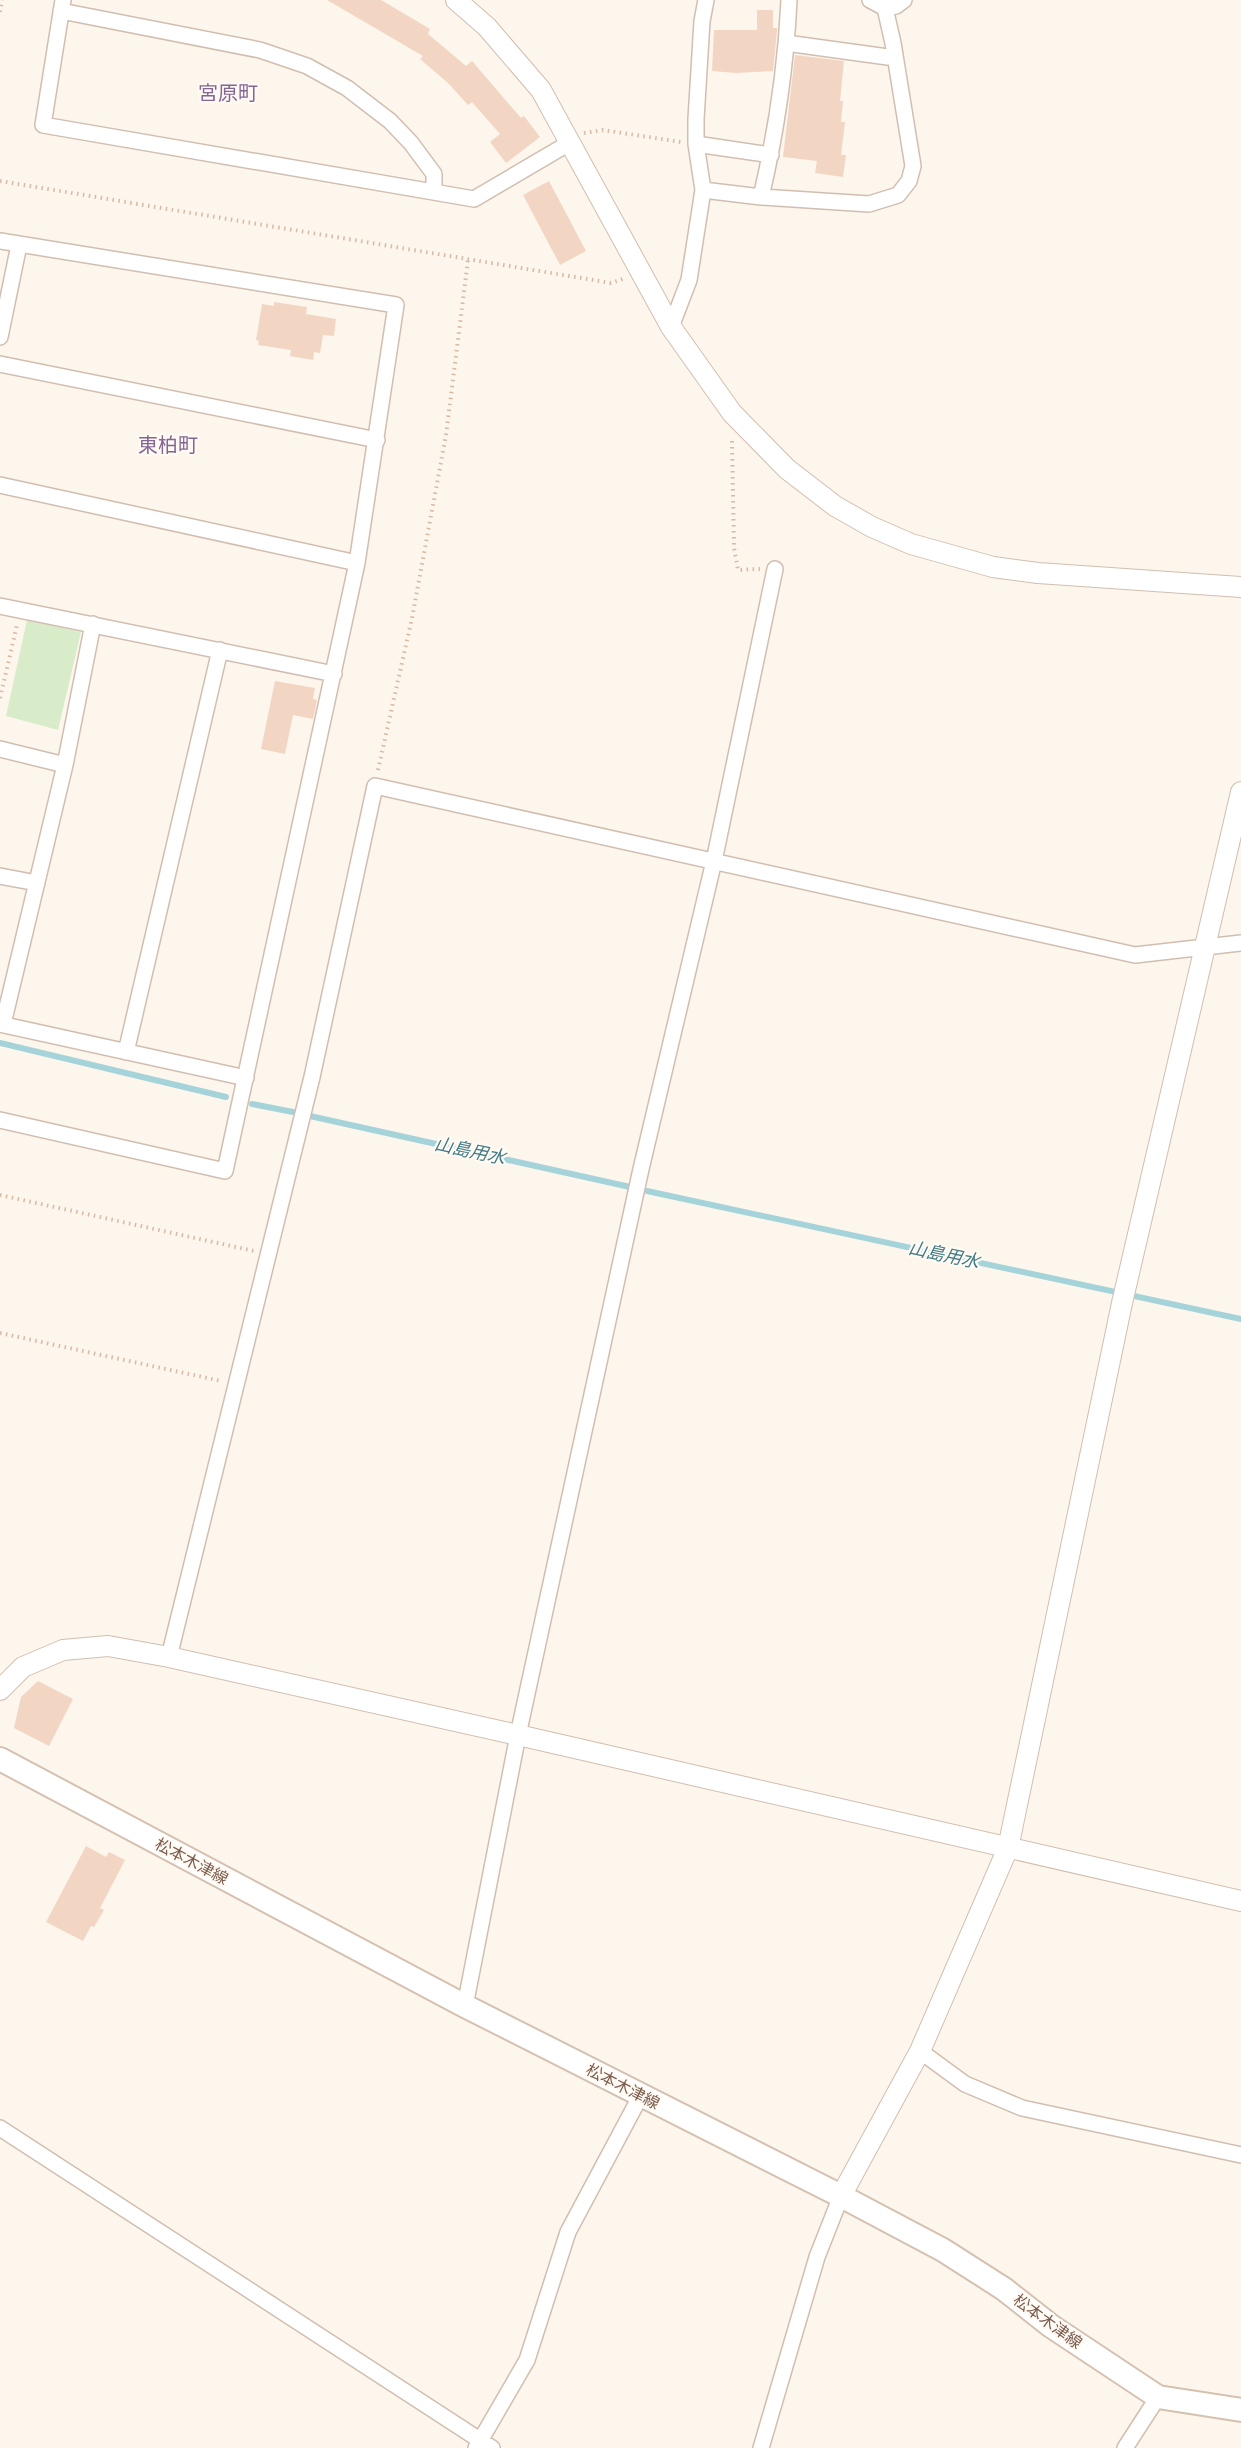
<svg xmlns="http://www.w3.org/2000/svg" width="1241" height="2448" font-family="'Titillium Web','Noto Sans JP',sans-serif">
	<rect width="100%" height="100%" fill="#fdf6ec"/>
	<!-- green -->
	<path fill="#d8ecc9" d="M27 620 81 632 58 730 6 716Z"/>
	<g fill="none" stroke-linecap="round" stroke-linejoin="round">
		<!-- stream -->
		<path stroke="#a5d3da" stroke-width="6" d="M0 1043 226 1097
			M252 1104 293 1112
			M310 1116 630 1187
			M647 1191 1241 1319"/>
	</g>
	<!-- building -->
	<path fill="#f3d5c3" d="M327 0H381L430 29 428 34 466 66 472 61 521 118 524 116 540 137 506 163 490 142 500 134 472 102 468 105 448 83 420 59 423 56Z
		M757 10H773V28H777V31L773 71 736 73 712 71 714 30H757Z
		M795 55 844 61 840 101H843L841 122H845L841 155H846L843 177 815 173 817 161 783 157Z
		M549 181 586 251 560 265 523 195Z
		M274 302 307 307 306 314 336 319 334 336 323 335 320 353 314 352 313 360 290 356 291 350 258 345 259 341 256 340 262 304 274 306Z
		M275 681 315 688 313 699 317 700 313 719 293 715 285 754 261 749Z
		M38 1681 73 1699 49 1746 14 1728 21 1697Z
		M86 1846 106 1857 109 1852 125 1860 100 1908 104 1910 94 1927 91 1926 83 1941 46 1922Z"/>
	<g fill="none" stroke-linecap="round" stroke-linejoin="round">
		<defs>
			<path id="minor" d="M63 0 43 125 474 199 571 142
				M870 0 885 8
				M61 11 260 50 307 66 347 88 390 121 411 143 434 174V191
				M786 43 895 58
				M696 144 771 155
				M703 190 761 197 869 204 898 195 909 181 913 166 893 43 885 8 896 6 904 0
				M761 197C776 133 786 66 789 0
				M0 241 396 305 357 563 225 1171 0 1120
				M671 327 689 280 703 190 696 144V119L702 21 706 0
				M0 337 19 245
				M0 364 377 440
				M0 485 357 563
				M0 606 334 674
				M0 749 65 765
				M0 876 37 883
				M0 1024 246 1078
				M3 1024 65 765 93 624
				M126 1052 220 650
				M169 1657 312 1077 375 786 1135 955 1241 943
				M465 2006 518 1735 641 1169 714 861 775 569
				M920 2051 965 2084 1022 2108 1241 2155
				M0 2128 492 2448
				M476 2448 527 2360 568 2232 641 2095
				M761 2448 817 2257 841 2196
				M1125 2448 1158 2397"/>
			<path id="tertiary" d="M456 0 487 27 541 90 671 327 732 413 787 469 835 506 872 527 911 544 993 567 1038 573 1241 587
				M0 1690 23 1667 63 1650 108 1646 169 1657 518 1735 1241 1901
				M841 2196 920 2051 1008 1848 1122 1303 1241 792"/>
			<path id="secondary" d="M0 1759 465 2006 841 2196 943 2250 1004 2289 1051 2326 1158 2397 1241 2410"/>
		</defs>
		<!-- minor casing -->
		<use href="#minor" stroke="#d1beb0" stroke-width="18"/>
		<!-- tertiary casing -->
		<use href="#tertiary" stroke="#d1beb0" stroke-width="22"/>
		<!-- secondary casing -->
		<use href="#secondary" stroke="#d6c0b0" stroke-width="26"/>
		<!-- path -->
		<path stroke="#d9b8a5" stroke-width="4" stroke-dasharray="1.5 4.5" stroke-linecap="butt" d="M0 12 2 0
			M584 133 603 130 681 142
			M0 181 611 283 623 279
			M732 441 734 548 738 570 760 569
			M0 698 17 625
			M378 770 412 618 446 435 468 260
			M0 1195 254 1251
			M0 1333 221 1381"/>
		<!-- minor -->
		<use href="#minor" stroke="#fff" stroke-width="15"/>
		<!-- tertiary -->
		<use href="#tertiary" stroke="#fff" stroke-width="20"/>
		<!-- secondary -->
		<use href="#secondary" stroke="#fff" stroke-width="22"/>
	</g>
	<g text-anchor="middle" stroke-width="4.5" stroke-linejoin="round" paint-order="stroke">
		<!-- street labels -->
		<g font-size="16" fill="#7a5c4d" stroke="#fffaf3">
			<text transform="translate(192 1861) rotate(28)" y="6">松本木津線</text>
			<text transform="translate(623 2086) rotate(27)" y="6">松本木津線</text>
			<text transform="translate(1048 2321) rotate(36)" y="6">松本木津線</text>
		</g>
		<!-- water labels -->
		<g font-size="18" font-style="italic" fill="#437c86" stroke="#fffaf3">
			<text transform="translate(470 1151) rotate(12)" y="6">山島用水</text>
			<text transform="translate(944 1255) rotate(12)" y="6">山島用水</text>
		</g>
		<!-- quarter labels -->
		<g font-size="20" fill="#846695" stroke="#fffaf3">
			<text x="228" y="100">宮原町</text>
			<text x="168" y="452">東柏町</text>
		</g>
	</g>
</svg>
